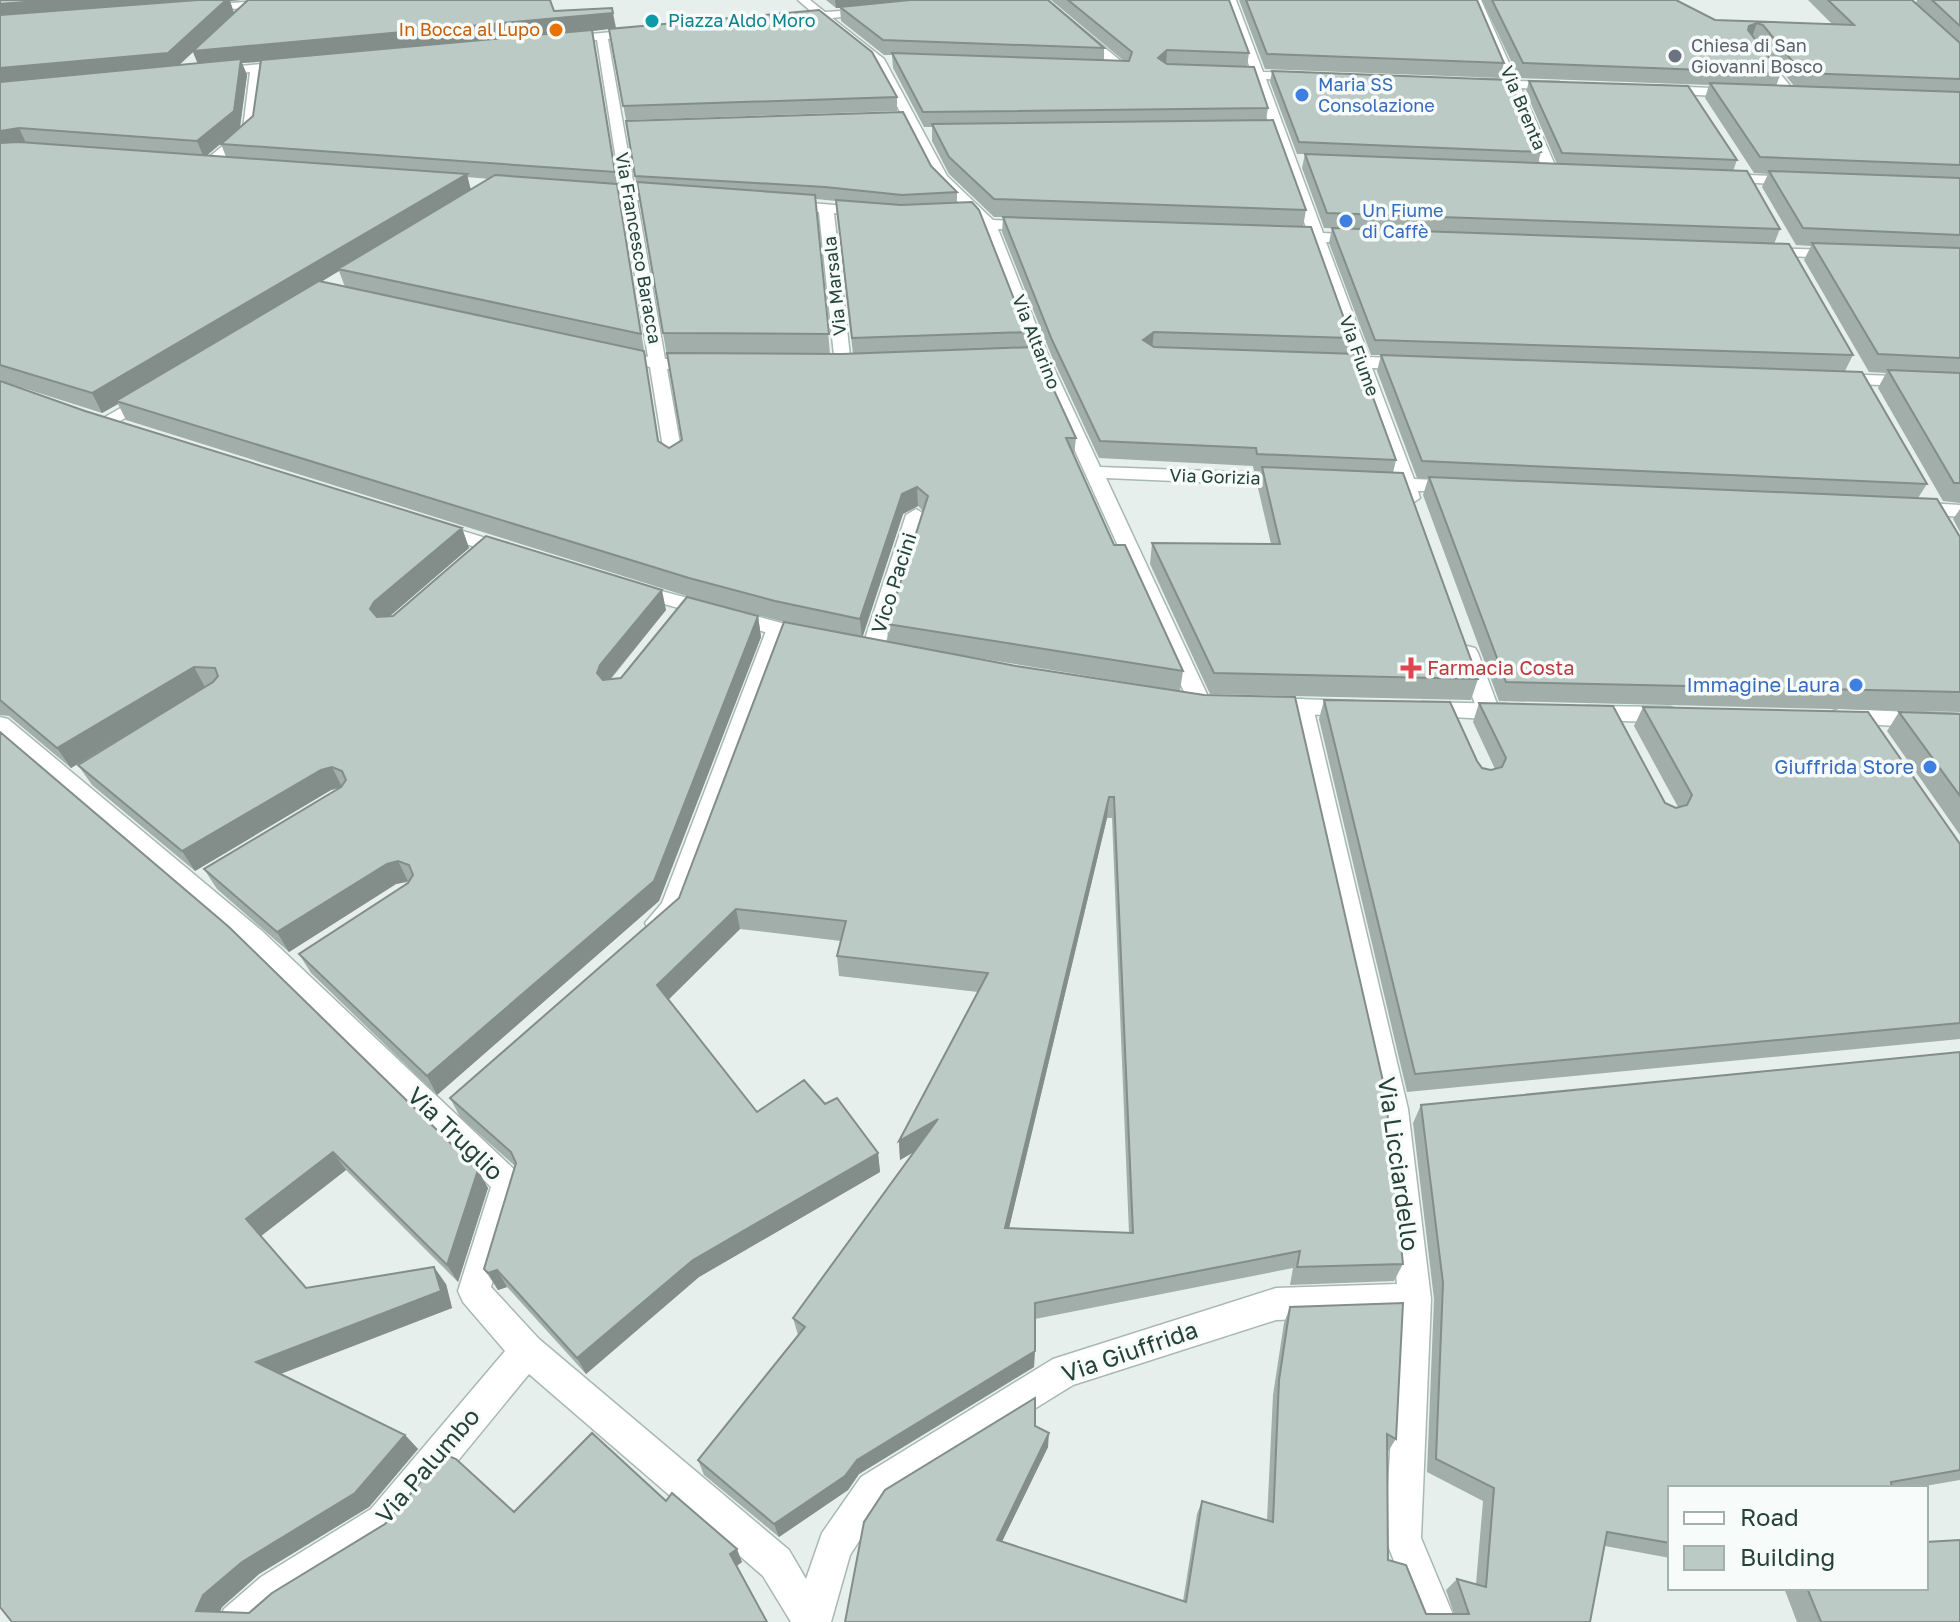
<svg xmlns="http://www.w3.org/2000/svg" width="1960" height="1622" font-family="'Golos Text',sans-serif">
	<rect width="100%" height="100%" fill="#e6efeb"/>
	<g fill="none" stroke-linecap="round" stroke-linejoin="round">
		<defs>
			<path id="street" d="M273 0H326L321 3 202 11 197 8 202 5Z
				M798 0H810L825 12 874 9V13L870 14 832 18 884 59 947 176 993 220 1034 222 1041 226 1034 230 998 229 1049 358 1100 467 1291 474 1300 480 1291 486 1106 478 1212 705 1209 710H1193L1190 705 1033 358 982 226 934 178 875 63 820 19 791 20V16L813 13Z
				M1035 0H1047L1128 67V73H1120Z
				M1226 0H1236L1263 72 1303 73 1309 77 1303 81 1266 79 1323 233 1362 235 1369 239 1362 243 1326 242 1369 357 1410 359 1418 364 1410 369 1372 368 1414 479 1458 481 1465 483 1467 487 1465 491H1418L1420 498 1411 504 1404 502 1399 490 1375 489 1366 483 1375 477 1395 478 1355 367 1327 366 1319 361 1327 356 1352 357 1311 241 1283 240 1276 236 1283 232 1308 233 1253 79 1224 78 1218 74 1224 70 1251 71Z
				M1471 0H1481L1517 81 1559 82 1565 86 1559 90 1521 88 1558 172 1556 175 1544 172 1508 88 1480 87 1474 83 1480 79 1505 80Z
				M643 29 647 30V34L608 39 635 192 670 194 677 198 670 202 637 200 665 359H700L708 364 700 369H667L683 460 674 465 665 460 650 367 608 358 606 354 614 349 648 357 623 199 587 197 580 193 587 189 621 191 597 40 560 43 554 40 560 37Z
				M1754 51H1762L1795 92V98H1787L1754 55Z
				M292 61 296 62V68L263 71 255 130 212 169H202V163L243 129 250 72 213 76 209 75V69Z
				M1660 86 1739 89 1745 93 1739 97 1656 93 1654 90Z
				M1722 174 1797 177 1804 181 1797 185 1717 181 1715 178Z
				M787 201 870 208 877 212 870 216 834 213 851 365 849 369H837L835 365 819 212 782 208 780 205Z
				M1763 248 1838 250 1845 254 1838 258 1758 255 1756 252Z
				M1834 374 1960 378V388L1828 383 1826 379Z
				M150 391 156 392 159 396 156 400 108 428H96L93 424Z
				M1911 502 1960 505V517L1904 512 1901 508 1904 504Z
				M916 509 926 515 883 651 880 656H864L861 651 906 515Z
				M777 624 788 631 686 909C678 923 665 936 649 930L645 923 662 903 766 631Z
				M1467 646 1475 648 1478 653 1500 712 1497 717H1481L1478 712 1456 653 1459 648Z
				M1302 699 1310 702 1313 707 1408 1109 1431 1299 1421 1538 1456 1622H1418L1385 1538 1398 1315 1276 1320 1073 1385 885 1501 850 1555 831 1622H791L763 1576 529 1374 397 1535 287 1603 265 1622H218L224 1609 261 1577 371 1509 505 1351 463 1302 458 1291 491 1187 244 945 0 737V717L8 719 262 931 518 1173 522 1183 491 1287 539 1339 789 1550 806 1579 822 1533 861 1477 1053 1359 1276 1288 1397 1284 1380 1109 1291 707 1294 702Z"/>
			<path id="secondary" d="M437 523 515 547 518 551 508 557 430 533 427 529Z
				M635 584 819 633 823 638 812 645 628 594 625 590Z
				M1267 698 1354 701 1362 704 1365 709 1362 714 1354 717 1259 711 1256 706 1259 701Z
				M1423 702 1506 704 1514 707 1517 712 1514 717 1506 720 1415 715 1412 710 1415 705Z
				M1587 706 1670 707 1678 710 1681 715 1678 720 1670 723 1579 719 1576 714 1579 709Z
				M1839 709 1960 714V730L1831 722 1828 717 1831 712Z"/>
		</defs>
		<!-- street casing -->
		<use href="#street" stroke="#a8b8b2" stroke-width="3"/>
		<!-- secondary casing -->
		<use href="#secondary" stroke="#a4bbb3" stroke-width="3"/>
		<!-- street -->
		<use href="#street" fill="#fff" fill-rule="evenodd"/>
		<!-- secondary -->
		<use href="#secondary" fill="#fff" fill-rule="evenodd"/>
	</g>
	<!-- wall -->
	<path fill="#a1aea9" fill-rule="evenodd" d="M0 0H241L230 1 234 13 554 11 616 28 897 97V111L626 120 609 29 592 31 659 442 669 448 682 440 635 176 931 166 957 192V202L1027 332V348L1076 438 1074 456 1114 545 1183 671 1180 691 941 652 1016 666 1204 695 1403 1264 1394 1281 1290 1285 1293 1268 1035 1319 1034 1367 859 1474 848 1490 779 1537 704 1475 698 1460 798 1335 793 1318 913 1152 900 1160 899 1141 978 992 839 976 837 956 841 941 740 929 668 1000 757 1112 825 1104 878 1153 880 1172 699 1277 586 1374 507 1287 498 1290 484 1269 515 1166 460 1117 450 1098 679 898 784 622 693 598 126 420 118 404 102 413 1 381 85 411 462 528 469 548 390 616 666 610 611 679 621 678 758 616 761 637 659 901 437 1095 311 973 299 954 409 882 396 884 289 952 217 889 204 869 339 788 331 790 195 871 92 785 78 765 160 715 71 768 9 716 0 715ZM193 52 198 63 179 65ZM260 62 253 116 240 127 247 75 242 63ZM236 131 221 144 226 157 207 155ZM467 177 490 179 471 190ZM816 199 836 201 853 354H830ZM339 271 345 287 321 282ZM918 506 923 511 887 624 888 642 862 637 903 514ZM1107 818H1112L1129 1233 1009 1228Z
		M826 0H1048L1104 48V60L1124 61 1051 0H1229L1249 53 1247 67 1268 108 1266 120 1306 210 1303 227 1351 338 1348 354 1396 460 1393 473 1478 679 1471 700 1210 694 1150 564 1152 543 1271 544 1258 488 1261 471H1254L1253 466 1099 458 1052 357 1002 232 1003 217H994L949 174 932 141V127H924L893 68 892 55H884L841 21 840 8H836Z
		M1239 0H1477L1504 63 1500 78 1265 69Z
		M1482 0H1676L1715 20 1832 24 1808 0H1912L1916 3 1917 0H1960V503L1943 501 1878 388 1886 373 1869 372 1804 260 1811 246 1796 245 1762 187 1768 174 1754 173 1705 98 1709 85 1519 78ZM1754 38 1757 39 1794 86H1776L1781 73Z
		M1272 71 1541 152 1538 163 1557 164 1526 92 1529 81 1737 160 1733 171 1780 229 1774 244 1853 355 1845 371 1927 484 1918 498 1960 537V712L1499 701 1423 495 1428 479 1417 478 1377 371 1381 355H1371L1329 243 1332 228 1490 234 1324 228 1302 168 1305 154H1297L1270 82Z
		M1960 509V532L1953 519Z
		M1324 700 1477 761 1482 768 1491 770 1495 769 1473 722 1479 703 1665 803 1676 808 1678 807 1634 726 1643 707 1960 844V1039L1407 1092 1319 719Z
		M1899 712 1960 714V835L1887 731Z
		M0 732 488 1188 458 1282 346 1170 261 1236 306 1288 446 1284 452 1308 281 1374 405 1435 418 1449 369 1507 259 1574 222 1607 220 1612 249 1613 514 1512 666 1501 742 1562 737 1566 767 1622 2 1609Z
		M1960 1052V1480L1913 1488H1670V1558L1605 1546 1590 1622H845L1035 1426 1048 1447 1002 1541 1183 1601 1197 1514 1202 1501 1267 1520 1273 1395 1284 1323 1290 1307 1396 1439 1387 1453 1388 1560 1426 1614H1454L1446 1590 1457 1579 1476 1584 1483 1501 1427 1472 1434 1299 1413 1123 1421 1105Z
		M1784 1588H1926L1960 1622H1797Z"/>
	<!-- shaded-wall -->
	<path fill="#838d89" d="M51 0H241L230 1 234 13H613L616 28 592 31 617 188 592 31 242 63 247 75 240 127 204 158 197 141 199 67 193 52 175 69 0 85V4Z
		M835 0H921L836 8Z
		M1757 23 1752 37 1744 40 1749 26Z
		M1167 50 1166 65 1158 58Z
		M19 128 27 145 0 149V131Z
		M467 174 471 191 338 269 339 271 120 402 116 401 118 404 102 413 92 393Z
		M1154 332 1152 348 1143 340Z
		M917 487 918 506 903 514 862 639 860 619 902 494Z
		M462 528 469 548 383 622 370 609 374 602Z
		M662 590 666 610 605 685 597 673 600 665Z
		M758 616 761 637 659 901 437 1095 427 1076Z
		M194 667 205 687 71 768 57 748Z
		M332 767 342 787 331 790 195 871 182 851 321 770Z
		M1109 797 1107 818 1005 1245V1228Z
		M398 861 408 881 396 884 289 952 277 932 387 864Z
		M736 909 740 929 663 1005 657 985Z
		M938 1119 939 1138 900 1160 899 1141Z
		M333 1152 346 1170 261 1236 246 1219Z
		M878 1153 880 1172 699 1277 586 1374 577 1358 693 1260Z
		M478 1170 488 1188 458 1282 447 1265Z
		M434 1267 446 1284 452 1308 272 1377 256 1362Z
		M497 1270 507 1287 498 1290 488 1273Z
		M1035 1351 1034 1367 859 1474 848 1490 779 1537 774 1524 857 1460Z
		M1049 1433 1048 1447 997 1552V1540Z
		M405 1435 418 1449 369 1507 259 1574 222 1607 215 1622 196 1611 203 1595 242 1562Z
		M737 1549 742 1562 736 1566 730 1554Z"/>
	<!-- building -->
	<path fill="#bbcac4" stroke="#838d89" stroke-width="2" fill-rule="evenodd" d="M0 0H51L0 4Z
		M198 0H226L168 53 0 68V15Z
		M248 0H550L554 11 612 8 613 13 193 51Z
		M910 0H1048L1104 48 883 40 840 7Z
		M1068 0H1229L1249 53 1167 50 1158 58 1167 64 1254 67 1268 108 923 112 892 53 1129 61 1132 52Z
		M1246 0H1477L1504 63 1267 54Z
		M1492 0H1676L1715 20 1854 25 1828 0H1912L1960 43V79L1802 73 1763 25 1757 23 1749 26 1748 30 1781 73 1523 63Z
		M1932 0H1960V26Z
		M819 10 872 52 897 97 623 106 609 29Z
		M592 30 615 172 221 144 253 116 261 60Z
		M241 59 234 111 197 141 19 128 0 131V82Z
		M1272 71 1509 80 1541 152 1299 142Z
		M1529 81 1688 86 1737 160 1562 153Z
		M1710 83 1960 92V165L1760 157Z
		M903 112 931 166 957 192 902 195 825 187 635 176 626 121Z
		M1273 120 1306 210 994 199 949 157 932 124Z
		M19 142 467 174 92 393 0 365V143Z
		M1305 154 1747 171 1780 229 1327 213Z
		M1769 171 1960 178V235L1803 228Z
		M495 175 617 184 641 334 338 269Z
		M637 182 815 195 829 334 663 333Z
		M836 200 901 205 972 202 979 210 1027 332 852 338Z
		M1003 217 1311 227 1351 338 1154 332 1143 340 1154 347 1357 354 1396 460 1257 454 1256 448 1100 441 1052 340Z
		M1332 228 1789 244 1853 355 1375 340Z
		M1812 243 1960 248V358L1878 354Z
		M319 281 644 351 658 441 669 448 682 440 667 353 842 354 1034 347 1076 438H1066L1114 545H1125L1183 671 887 624 928 496 917 487 902 494 860 619 775 601 689 578 116 401Z
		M1381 355 1862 372 1927 484 1422 461Z
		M1888 370 1960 373V483H1954Z
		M0 381 85 411 462 528 374 602 370 609 377 617 393 616 486 536 662 590 600 665 597 673 603 680 621 678 687 597 758 616 654 881 427 1076 299 954 408 883 413 875 409 865 398 861 387 864 277 932 204 869 341 787 346 780 342 771 332 767 321 770 182 851 78 765 213 682 218 676 215 668 194 667 57 748 0 700Z
		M1262 467 1403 473 1478 679 1214 673 1152 543 1280 544Z
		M1429 477 1937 499 1960 537V692L1506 682Z
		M784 622 1016 666 1204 695 1295 697 1385 1090 1403 1264 1297 1267 1300 1251 1035 1303V1351L857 1460 845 1476 774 1524 698 1460 805 1327 793 1318 938 1119 899 1141 988 973 837 956 846 921 736 909 657 985 757 1112 804 1080 825 1104 837 1098 878 1153 693 1260 577 1358 497 1270 488 1273 484 1269 516 1163 511 1152 450 1098 679 898ZM1109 797H1114L1133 1233 1005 1228Z
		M1324 700 1450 702 1477 761 1482 768 1491 770 1502 767 1506 758 1479 703 1613 706 1665 803 1676 808 1687 805 1692 795 1643 707 1868 712 1960 844V1023L1415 1074Z
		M1899 712 1960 714V796Z
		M0 732 229 927 478 1170 447 1265 333 1152 246 1219 306 1288 434 1267 441 1291 256 1362 405 1435 355 1493 242 1562 203 1595 196 1611 249 1613 272 1593 385 1524 444 1454 456 1459 514 1512 592 1433 666 1501 672 1493 737 1549 730 1554 767 1622H12L0 1607Z
		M1960 1052V1470L1891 1482 1892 1488H1670V1543L1607 1532 1590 1622H845L864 1522 885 1490 1035 1398V1426L1049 1433 997 1540 1186 1602 1202 1501 1273 1522 1279 1380 1290 1307 1403 1303 1396 1439 1387 1434 1388 1560 1406 1565 1426 1614H1469L1457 1579 1486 1587 1494 1488 1436 1459 1443 1283 1421 1105Z
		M1960 1540V1622H1821L1807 1588H1926V1542Z"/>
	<!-- markers -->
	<circle fill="#0f9aa8" stroke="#f7fbf9" stroke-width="3" cx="652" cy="21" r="8"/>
	<circle fill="#e8710a" stroke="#f7fbf9" stroke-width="3" cx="556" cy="30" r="8"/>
	<circle fill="#6b7280" stroke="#f7fbf9" stroke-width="3" cx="1675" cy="56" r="8"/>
	<g fill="#3f7fe0" stroke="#f7fbf9" stroke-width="3">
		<circle cx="1302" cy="95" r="8"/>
		<circle cx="1346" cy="221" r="8"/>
		<circle cx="1856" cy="685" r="8"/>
		<circle cx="1930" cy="767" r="8"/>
	</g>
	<path fill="#e0444e" stroke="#f7fbf9" stroke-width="3" d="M1407 656h8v8h8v8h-8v8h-8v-8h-8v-8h8z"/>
	<g text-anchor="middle" stroke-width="7" stroke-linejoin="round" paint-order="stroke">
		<!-- far-culture labels -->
		<g font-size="18" fill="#0d838f" stroke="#f7fbf9" text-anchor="start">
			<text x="668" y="27">Piazza Aldo Moro</text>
		</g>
		<!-- far-food labels -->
		<g font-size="18" fill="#c56008" stroke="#f7fbf9" text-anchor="end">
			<text x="540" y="36">In Bocca al Lupo</text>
		</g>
		<!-- far-worship labels -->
		<g font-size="18" fill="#5b616d" stroke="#f7fbf9" text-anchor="start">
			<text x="1691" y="52">Chiesa di San<tspan x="1691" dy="21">Giovanni Bosco</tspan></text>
		</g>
		<!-- far-shop labels -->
		<g font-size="18" fill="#366cbe" stroke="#f7fbf9" text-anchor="start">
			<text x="1318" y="91">Maria SS<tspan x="1318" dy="21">Consolazione</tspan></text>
			<text x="1362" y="217">Un Fiume<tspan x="1362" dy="21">di Caffè</tspan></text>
		</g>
		<!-- far-street labels -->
		<g font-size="18" fill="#24423a" stroke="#f7fbf9">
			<text transform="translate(1523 108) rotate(67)" y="6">Via Brenta</text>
			<text transform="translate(638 248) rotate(80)" y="6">Via Francesco Baracca</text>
			<text transform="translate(835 286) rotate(-96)" y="6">Via Marsala</text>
			<text transform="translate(1036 342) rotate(68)" y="6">Via Altarino</text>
			<text transform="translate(1359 356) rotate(70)" y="6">Via Fiume</text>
			<text transform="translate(1215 477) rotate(2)" y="6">Via Gorizia</text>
		</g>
		<!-- street labels -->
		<g font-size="20" fill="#24423a" stroke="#f7fbf9">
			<text transform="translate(894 583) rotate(-72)" y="7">Vico Pacini</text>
		</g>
		<!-- health labels -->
		<g font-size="20" fill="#be3a42" stroke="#f7fbf9" text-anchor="start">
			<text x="1427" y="675">Farmacia Costa</text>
		</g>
		<!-- shop labels -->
		<g font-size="20" fill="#366cbe" stroke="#f7fbf9" text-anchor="end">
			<text x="1840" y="692">Immagine Laura</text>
			<text x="1914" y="774">Giuffrida Store</text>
		</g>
		<!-- near-street labels -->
		<g font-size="24" fill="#24423a" stroke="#f7fbf9">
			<text transform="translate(455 1134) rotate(44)" y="8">Via Truglio</text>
			<text transform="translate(1398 1164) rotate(82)" y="8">Via Licciardello</text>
			<text transform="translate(1130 1352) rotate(-19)" y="8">Via Giuffrida</text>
			<text transform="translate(428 1466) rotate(-49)" y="8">Via Palumbo</text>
		</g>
	</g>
	<!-- legend -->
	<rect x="1668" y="1486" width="260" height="104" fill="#f7fbf9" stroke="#a3b1ad" stroke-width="2"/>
	<rect x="1684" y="1512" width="40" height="12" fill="#ffffff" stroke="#a3b1ad" stroke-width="2"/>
	<text x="1740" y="1526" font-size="24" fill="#24423a">Road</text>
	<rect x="1684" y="1546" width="40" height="24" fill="#bbcac4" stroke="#a3b1ad" stroke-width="2"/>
	<text x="1740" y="1566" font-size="24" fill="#24423a">Building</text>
</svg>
